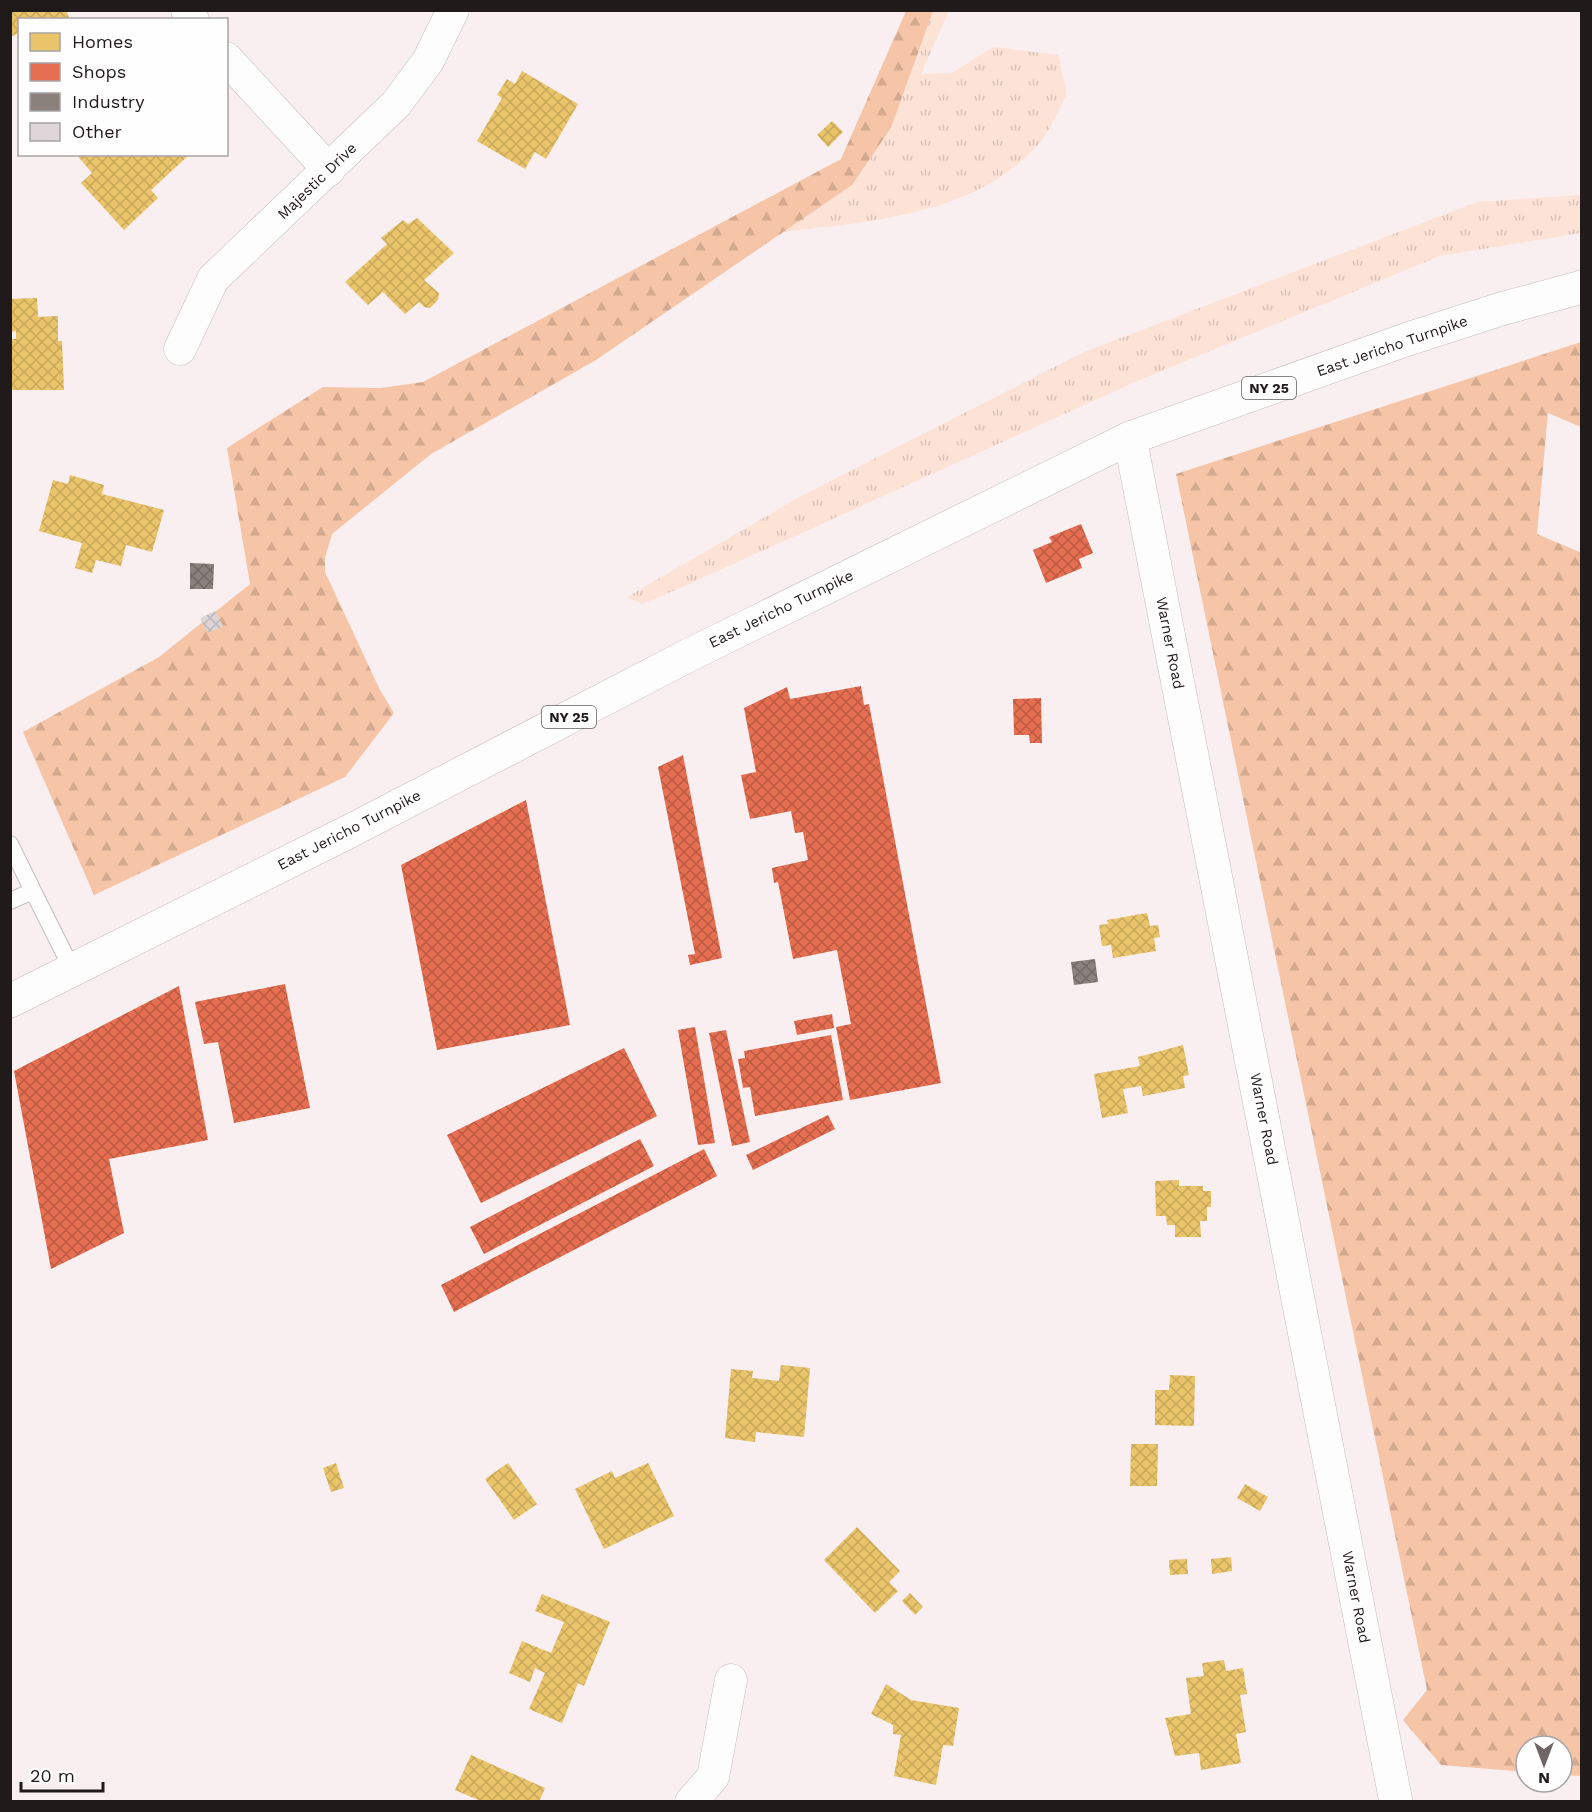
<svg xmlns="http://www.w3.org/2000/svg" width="1592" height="1812" font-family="'Work Sans',sans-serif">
	<defs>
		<pattern id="grass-tufts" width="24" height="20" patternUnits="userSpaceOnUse" patternTransform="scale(1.5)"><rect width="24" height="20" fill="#fde3d6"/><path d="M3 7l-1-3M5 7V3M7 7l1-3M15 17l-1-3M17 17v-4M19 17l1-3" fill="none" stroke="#d9c2b7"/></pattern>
		<pattern id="forest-firs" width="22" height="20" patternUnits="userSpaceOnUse" patternTransform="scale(1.5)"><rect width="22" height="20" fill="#f6c5a7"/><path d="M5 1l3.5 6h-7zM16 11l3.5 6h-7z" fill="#d3a98f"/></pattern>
		<pattern id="homes-cross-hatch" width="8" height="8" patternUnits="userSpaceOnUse" patternTransform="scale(1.5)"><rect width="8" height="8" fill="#e9c46a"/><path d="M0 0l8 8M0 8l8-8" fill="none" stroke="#c8a85b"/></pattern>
		<pattern id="shops-cross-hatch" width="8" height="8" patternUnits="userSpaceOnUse" patternTransform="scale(1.5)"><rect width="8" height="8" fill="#e76f51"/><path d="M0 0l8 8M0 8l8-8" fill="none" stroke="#bb5a42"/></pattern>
		<pattern id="industry-cross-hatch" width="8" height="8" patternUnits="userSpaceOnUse" patternTransform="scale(1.5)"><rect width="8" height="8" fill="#8a817c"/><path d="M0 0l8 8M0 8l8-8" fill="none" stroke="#706965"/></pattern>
		<pattern id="building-cross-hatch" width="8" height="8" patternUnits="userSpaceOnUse" patternTransform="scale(1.5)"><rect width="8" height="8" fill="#ddd5d7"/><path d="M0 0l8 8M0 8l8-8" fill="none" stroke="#bdb6b8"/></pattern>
	</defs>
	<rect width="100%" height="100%" fill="#faeff0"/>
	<!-- grass -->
	<path fill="url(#grass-tufts)" d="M933 11H949L921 74 952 73 993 47 1058 55 1067 94C1058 110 1050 132 1037 146 972 216 871 221 782 232L852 185 891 128Z
		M1581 195V233L1440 256 1135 382 678 589 642 604 627 597 803 495 1084 352 1477 202Z"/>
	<!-- forest -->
	<path fill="url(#forest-firs)" d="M906 11H933L891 128 852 185 596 360 431 454 332 534 325 558V572L380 690 394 713 345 777 94 895 23 732 159 657 250 584 227 448 323 387 381 388 423 382 841 159Z
		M1581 342V427L1548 413 1537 534 1582 553 1581 1776 1562 1775V1746H1526V1772L1441 1765 1403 1720 1427 1690 1176 474Z"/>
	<!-- homes -->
	<path fill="url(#homes-cross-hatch)" d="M10 10H66L70 20H20V39L17 34 10 37Z
		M522 71 578 104 546 159 535 152 525 169 477 141 502 98 497 95 507 79 515 84Z
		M832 121 843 132 828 147 817 135Z
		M76 154H190L151 190 158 198 124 230 81 183 92 173Z
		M417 218 454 253 424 280 439 293 438 300 430 308 424 307 419 302 405 314 383 292 368 305 345 282 387 244 381 238 403 220 408 224Z
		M37 298 38 317 58 316V341H62L64 390H10V339H16V331L10 332V299Z
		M70 475 104 485 102 494 164 510 152 552 126 545 121 566 96 560 92 573 75 568 82 543 39 531 53 480 68 484Z
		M1147 913 1150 926 1158 925 1160 937 1154 938 1156 951 1113 958 1111 945 1102 946 1099 925 1108 924 1107 920Z
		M1183 1045 1189 1075 1183 1076 1185 1088 1143 1096 1141 1086 1123 1089 1128 1113 1102 1118 1094 1074 1140 1066 1138 1057Z
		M1179 1180V1186H1203V1191H1211V1207H1207V1221H1200L1201 1237H1175V1225H1167L1166 1216H1156L1155 1181Z
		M781 1365 810 1368 804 1437 756 1432 755 1442 725 1438 731 1369 753 1371 752 1378 779 1381Z
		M1170 1375 1195 1376 1194 1426 1155 1425V1390H1169Z
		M1131 1444H1158L1157 1486H1130Z
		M336 1463 344 1488 331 1492 323 1468Z
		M508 1463 537 1504 514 1520 485 1479Z
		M648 1463 674 1516 604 1549 575 1489 612 1471 615 1478Z
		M1245 1484 1268 1497 1260 1511 1237 1498Z
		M857 1527 900 1571 889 1582 898 1591 875 1613 824 1560Z
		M1231 1557 1232 1571 1212 1574 1211 1559Z
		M1187 1559 1188 1574 1170 1575 1169 1560Z
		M910 1593 923 1607 915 1615 902 1601Z
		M542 1594 610 1622 584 1686 578 1683 562 1723 529 1709 545 1673 535 1668 530 1682 509 1673 522 1641 551 1653 564 1622 535 1611Z
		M1224 1660 1226 1671 1243 1668 1247 1694 1240 1695 1246 1732 1236 1734 1241 1763 1201 1770 1199 1753 1175 1756 1165 1718 1191 1714 1186 1678 1204 1676 1202 1663Z
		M886 1684 911 1700 959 1708 953 1746 943 1745 936 1785 894 1776 901 1735 893 1734V1725L871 1714Z
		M471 1755 545 1788 539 1802H483L455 1790Z"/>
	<!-- shops -->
	<path fill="url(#shops-cross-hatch)" d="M1081 524 1093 553 1079 559 1082 568 1046 583 1033 550 1052 542 1049 537Z
		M861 686 864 705 869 704 941 1083 850 1100 836 1027 851 1024 837 950 793 959 778 882 774 883 772 868 808 860 803 832 795 833 791 811 750 819 741 775 756 772 744 708 787 687 790 699Z
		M1041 698 1042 743H1030L1029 735H1014L1013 699Z
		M683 755 722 958 690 965 688 955 695 954 658 767Z
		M526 800 570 1025 437 1050 401 865Z
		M285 984 310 1108 234 1123 218 1042 204 1044 195 1002Z
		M179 986 208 1140 109 1159 124 1233 51 1269 14 1071Z
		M832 1014 834 1028 797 1035 794 1021Z
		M695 1027 715 1143 698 1145 678 1030Z
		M726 1030 750 1142 732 1146 709 1033Z
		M831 1035 843 1100 755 1116 750 1087 743 1088 738 1059 745 1058 744 1051Z
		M624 1048 657 1116 481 1203 447 1135Z
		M828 1115 835 1129 753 1170 746 1155Z
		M640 1139 654 1166 484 1254 470 1227Z
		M704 1149 717 1176 454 1312 441 1285Z"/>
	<!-- industry -->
	<path fill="url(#industry-cross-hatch)" d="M190 563 214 564 213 589H190Z
		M1095 959 1098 982 1074 985 1071 962Z"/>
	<!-- building -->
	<path fill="url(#building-cross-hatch)" d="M215 611 223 626 208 633 200 618Z"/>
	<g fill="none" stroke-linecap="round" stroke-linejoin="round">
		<defs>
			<path id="service" d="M10 844 33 891
				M10 901 33 891 72 969"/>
			<path id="minor" d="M187 10 193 20
				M226 58 329 170
				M180 349 213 279 396 104 428 61 453 10
				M691 1802 713 1777 731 1680"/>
			<path id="tertiary" d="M1130 438 1396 1802"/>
			<path id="primary" d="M10 1001 352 830 691 654 1130 438 1408 339 1501 309 1582 287"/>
		</defs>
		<!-- service casing -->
		<use href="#service" stroke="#c5bdbd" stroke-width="18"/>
		<!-- minor casing -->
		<use href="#minor" stroke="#c5bdbd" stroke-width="33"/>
		<!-- tertiary casing -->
		<use href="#tertiary" stroke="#c5bdbd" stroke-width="34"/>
		<!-- primary casing -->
		<use href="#primary" stroke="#c5bdbd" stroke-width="34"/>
		<!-- service -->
		<use href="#service" stroke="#fefdfd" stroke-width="16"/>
		<!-- minor -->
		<use href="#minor" stroke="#fefdfd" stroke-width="32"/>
		<!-- tertiary -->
		<use href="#tertiary" stroke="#fefdfd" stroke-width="33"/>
		<!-- primary -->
		<use href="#primary" stroke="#fefdfd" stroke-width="33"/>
	</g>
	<g text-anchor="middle" stroke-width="6" stroke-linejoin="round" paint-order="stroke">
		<!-- shield labels -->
		<g fill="#fefefe" stroke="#635e5f" stroke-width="1.5">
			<rect x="1242" y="377" width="54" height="22" rx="4.5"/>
			<rect x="542" y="706" width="54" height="22" rx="4.5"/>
		</g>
		<g font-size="14" font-weight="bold" fill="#211a1b">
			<text x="1269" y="393">NY 25</text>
			<text x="569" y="722">NY 25</text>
		</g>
		<!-- street labels -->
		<g font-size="15" fill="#211a1b" stroke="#fefefe">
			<text transform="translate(317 181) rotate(-44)" y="5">Majestic Drive</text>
			<text transform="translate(1392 346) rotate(-19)" y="5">East Jericho Turnpike</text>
			<text transform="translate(781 609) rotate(-26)" y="5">East Jericho Turnpike</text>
			<text transform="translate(1170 643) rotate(79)" y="5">Warner Road</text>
			<text transform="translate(349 830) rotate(-27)" y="5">East Jericho Turnpike</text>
			<text transform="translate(1264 1119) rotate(79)" y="5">Warner Road</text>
			<text transform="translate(1356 1597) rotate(79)" y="5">Warner Road</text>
		</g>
	</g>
	<!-- border -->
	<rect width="1592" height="1812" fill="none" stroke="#211a1b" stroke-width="24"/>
	<!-- legend -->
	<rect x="18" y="18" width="210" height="138" fill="#fefefe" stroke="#a6a3a3" stroke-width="1.5"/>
	<rect x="30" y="33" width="30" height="18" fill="#e9c46a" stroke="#a6a3a3" stroke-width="1.5"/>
	<text x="72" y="48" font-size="18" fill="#211a1b">Homes</text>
	<rect x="30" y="63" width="30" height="18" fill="#e76f51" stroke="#a6a3a3" stroke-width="1.5"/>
	<text x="72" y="78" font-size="18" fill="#211a1b">Shops</text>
	<rect x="30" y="93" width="30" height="18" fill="#8a817c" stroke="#a6a3a3" stroke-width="1.5"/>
	<text x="72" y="108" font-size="18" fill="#211a1b">Industry</text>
	<rect x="30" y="123" width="30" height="18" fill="#ddd5d7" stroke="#a6a3a3" stroke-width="1.5"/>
	<text x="72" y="138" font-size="18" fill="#211a1b">Other</text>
	<!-- north arrow -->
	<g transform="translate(1544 1764) rotate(180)"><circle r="28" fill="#fefefe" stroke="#a6a3a3" stroke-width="1.5"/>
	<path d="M0-4.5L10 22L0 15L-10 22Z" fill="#6d6566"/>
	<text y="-9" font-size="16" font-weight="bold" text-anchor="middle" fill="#211a1b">N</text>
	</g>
	<!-- scale -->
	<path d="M21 1782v9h82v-9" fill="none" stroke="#211a1b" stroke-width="3"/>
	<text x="30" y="1782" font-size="18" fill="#211a1b" stroke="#fefefe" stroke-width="4.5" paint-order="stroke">20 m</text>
</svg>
